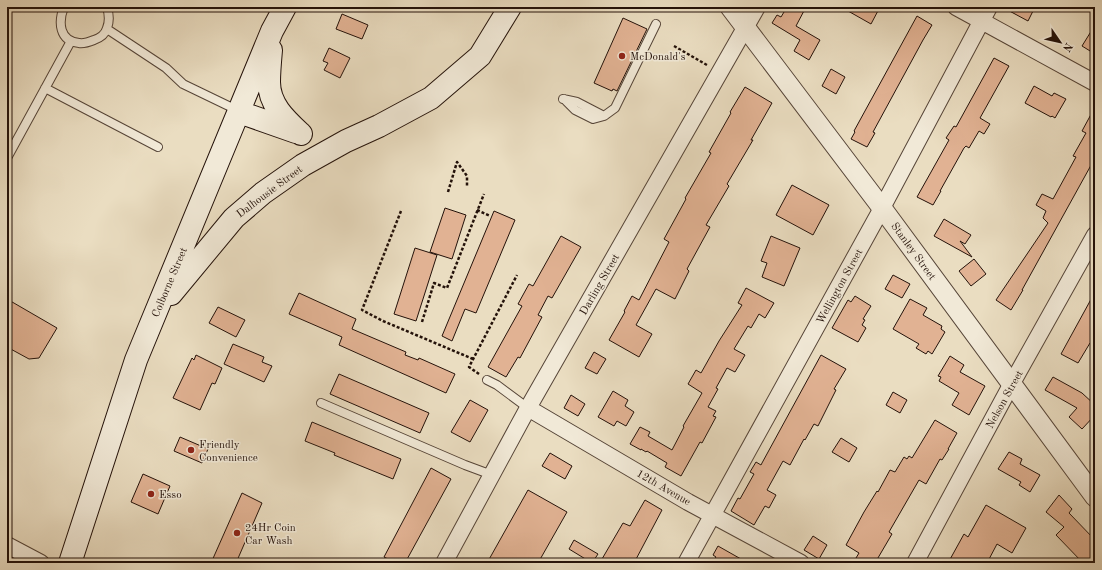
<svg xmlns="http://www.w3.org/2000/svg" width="1102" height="570" font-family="'Old Standard TT',serif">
	<rect width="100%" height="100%" fill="#eaddc1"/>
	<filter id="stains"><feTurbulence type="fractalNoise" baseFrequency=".005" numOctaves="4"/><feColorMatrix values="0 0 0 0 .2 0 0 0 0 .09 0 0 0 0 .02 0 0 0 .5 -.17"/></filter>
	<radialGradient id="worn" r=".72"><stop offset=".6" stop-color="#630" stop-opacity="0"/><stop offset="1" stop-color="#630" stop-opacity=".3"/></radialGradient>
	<!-- building -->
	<path fill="#e1b293" stroke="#24120a" d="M787 7H806L796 26 820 40 809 60 794 51 800 40 772 23 777 15 781 17Z
		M841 7H880L871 24Z
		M1002 7H1035L1028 21Z
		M342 14 368 25 362 39 336 29Z
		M917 16 932 25 923 40 873 132 875 133 867 147 851 139 855 132 854 131Z
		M623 18 647 29 617 91 613 89 612 91 594 83Z
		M1095 25V54L1082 46Z
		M329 48 350 58 340 78 324 70 328 63 323 61Z
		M994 58 1009 66 980 118 990 124 984 134 979 131 969 148 966 146 964 148 940 191H941L933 205 917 197 949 140 946 138 954 126 956 127Z
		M831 69 845 77 836 94 822 86Z
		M1034 86 1052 96 1054 93 1066 99 1055 118 1052 116 1051 117 1025 103Z
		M745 87 772 103 751 140H753L727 184 729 186 706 225 710 227 687 269 689 271 675 299 656 289 636 325 652 334 639 357 609 340 625 312 624 311 632 296 639 300 669 242 664 239 686 199 685 198 711 153 709 152 731 113 730 112Z
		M1095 107V158L1022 290H1023L1011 310 996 300 1048 223 1043 218 1046 211 1036 205 1042 194 1053 199 1076 157 1073 156 1086 133 1082 131Z
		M792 185 829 205 813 235 776 215Z
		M445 208 466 215 452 259 430 252Z
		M494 211 515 220 476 313 465 309 452 341 442 336Z
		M944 219 971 235 965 244 960 241 972 257 934 236Z
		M561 236 581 247 552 298 548 296 538 315 542 317 520 358 518 357 506 377 488 367 522 306 518 304 529 284 533 286Z
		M771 236 800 248 784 286 762 277 767 263 761 261Z
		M415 248 437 255 416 321 394 314Z
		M974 259 986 274 971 286 959 271Z
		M893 275 910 284 902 298 885 289Z
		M746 288 774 303 765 318 759 314 751 328 748 326 734 349 745 355 735 372 727 368 716 388 718 389 708 407 716 411 713 416 716 417 702 443 700 442 681 476 665 467 667 463 647 451 646 452 641 449V450L630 444 640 427 650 432 648 436 672 450 684 427 683 426 702 393 688 384 696 370 701 373 719 341 742 305 738 303Z
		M1095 292V346L1090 343 1078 363 1061 354Z
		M299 293 356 319 352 329 406 352 405 355 418 360 419 358 455 374 446 393 339 345 342 337 289 314Z
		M855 296 871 306 863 319 865 320 862 325 866 328 858 342 832 328 848 300 851 302Z
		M7 299 57 328 39 358 29 359 7 347Z
		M910 299 927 308 923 315 942 326 941 329 945 332 932 354 928 351 926 354 916 348 919 344 893 329Z
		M218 307 245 320 236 337 209 323Z
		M233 344 264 357 262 362 272 366 264 382 224 364Z
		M594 352 606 359 597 374 585 368Z
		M196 355 222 368 215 384 212 383 200 410 173 398 192 358 194 360Z
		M821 355 846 369 834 389 836 390 818 426 814 424 805 440 804 439 790 465 783 461 767 490 776 495 769 508 765 506 754 525 731 511 738 498 740 499 754 474 750 472 756 462 761 465 762 463Z
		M950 356 964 365 960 372 985 386 969 415 952 405 959 393 939 381 941 377 938 376Z
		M339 374 429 413 420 433 330 394Z
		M1053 377 1082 393 1095 405V415L1082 429 1069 417 1077 408 1045 390Z
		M613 391 628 400 625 406 634 412 626 426 617 421 614 426 598 417Z
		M893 392 907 400 900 413 886 405Z
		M571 395 585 404 578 416 564 408Z
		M470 400 488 410 470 442 451 432Z
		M935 420 957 433 948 449H949L942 460 940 459 926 484 919 480 889 532 892 534 875 563H853L859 553 846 545 864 512 877 491 878 492 890 470 895 472 904 457 907 459 909 456 912 458Z
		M312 422 401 459 393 479 334 455 335 453 305 441Z
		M180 437 208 449 202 463 174 451Z
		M841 438 857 448 849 462 832 452Z
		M1009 452 1022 459 1020 464 1040 475 1030 492 1019 485 1021 482 998 469Z
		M550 453 572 466 565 479 542 466Z
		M431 468 451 479 405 563H396L384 557Z
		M143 474 170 486 158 514 131 502Z
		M528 490 567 512 538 563H487Z
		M242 493 262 503 236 563H211Z
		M1059 495 1072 509 1069 513 1095 540V563H1083L1056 535 1064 527 1046 512Z
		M645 500 662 510 634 563H609L602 559 623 523 630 526Z
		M986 505 1026 528 1012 553 997 544 987 563H948L964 534 968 537Z
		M813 536 827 545 819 559 804 550Z
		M574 540 598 554 592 563 569 549Z
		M718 546 748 563H712L716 557 713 555Z"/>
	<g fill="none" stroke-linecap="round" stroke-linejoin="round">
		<defs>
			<path id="service" d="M64 7C58 22 59 41 79 43 84 44 89 42 94 40 100 38 105 35 107 28 110 21 109 14 107 7
				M7 8 8 7
				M107 29 166 68 183 84 239 111
				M45 88 158 147
				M563 99 577 102 604 116 615 108 656 24
				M564 99 575 110 593 119 604 116
				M7 158 71 41
				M487 380 497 385 528 408
				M321 403 465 465 492 475"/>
			<path id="minor" d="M956 7 1095 83
				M528 408 688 502 801 563
				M7 545 41 563
				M444 563 528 408 757 7
				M686 563 882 208 989 7
				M915 563 1011 385 1095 235"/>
			<path id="tertiary" d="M730 7 882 208 1095 497"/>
			<path id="secondary" d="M271 50C270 61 269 72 269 82 269 105 286 120 301 134
				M239 112 296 132
				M171 294 234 218 263 193 303 165 346 141 379 126 431 98 480 56 510 7
				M70 563 136 360 272 31 285 7"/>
		</defs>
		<!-- service casing -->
		<use href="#service" stroke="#564538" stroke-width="10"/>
		<!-- minor casing -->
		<use href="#minor" stroke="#564538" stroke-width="18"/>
		<!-- tertiary casing -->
		<use href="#tertiary" stroke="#564538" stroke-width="21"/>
		<!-- secondary casing -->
		<use href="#secondary" stroke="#24120a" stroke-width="24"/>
		<!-- path -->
		<path stroke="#24120a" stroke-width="2.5" stroke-dasharray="3 2" stroke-linecap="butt" d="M674 46 707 65
			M448 192 457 162 467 176V187
			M477 210 490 216
			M401 211 362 310 383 321 473 359
			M422 322 434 283 447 288 484 194
			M479 374 469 367 517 275"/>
		<!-- service -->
		<use href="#service" stroke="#f1e9d7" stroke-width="8"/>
		<!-- minor -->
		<use href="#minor" stroke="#f1e9d7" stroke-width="16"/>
		<!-- tertiary -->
		<use href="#tertiary" stroke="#f1e9d7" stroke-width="19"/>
		<!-- secondary -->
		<use href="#secondary" stroke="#f1e9d7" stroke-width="22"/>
	</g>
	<!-- markers -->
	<g fill="#8f2418" stroke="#f1e9d7" stroke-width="1.5">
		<circle cx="622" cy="56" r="4"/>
		<circle cx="191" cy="450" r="4"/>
		<circle cx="151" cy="494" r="4"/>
		<circle cx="237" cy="533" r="4"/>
	</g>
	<g text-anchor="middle" stroke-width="3" stroke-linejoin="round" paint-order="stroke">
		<!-- poi labels -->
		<g font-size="11" fill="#24120a" stroke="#f1e9d7" text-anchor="start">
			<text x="630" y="60">McDonald's</text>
			<text x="199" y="448">Friendly<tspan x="199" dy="13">Convenience</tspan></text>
			<text x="159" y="498">Esso</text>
			<text x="245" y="531">24Hr Coin<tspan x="245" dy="13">Car Wash</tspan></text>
		</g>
		<!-- street labels -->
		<g font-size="11" fill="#24120a" stroke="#f1e9d7">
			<text transform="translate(269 191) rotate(-37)" y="4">Dalhousie Street</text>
			<text transform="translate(914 251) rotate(54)" y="4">Stanley Street</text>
			<text transform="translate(169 282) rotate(-67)" y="4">Colborne Street</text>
			<text transform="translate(599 284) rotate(-60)" y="4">Darling Street</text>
			<text transform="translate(839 286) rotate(-61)" y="4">Wellington Street</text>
			<text transform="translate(1004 399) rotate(-61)" y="4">Nelson Street</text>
			<text transform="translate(664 487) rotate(30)" y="4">12th Avenue</text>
		</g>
	</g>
	<!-- margin -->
	<rect width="1102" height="570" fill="none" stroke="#eaddc1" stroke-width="24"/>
	<rect x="8" y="8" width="1086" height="554" fill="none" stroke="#24120a" stroke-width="2"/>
	<rect x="12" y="12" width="1078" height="546" fill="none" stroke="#24120a"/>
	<!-- north arrow -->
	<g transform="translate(1060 42) rotate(124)" stroke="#f1e9d7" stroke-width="3" paint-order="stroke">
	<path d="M0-3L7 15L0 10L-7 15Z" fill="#24120a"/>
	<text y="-6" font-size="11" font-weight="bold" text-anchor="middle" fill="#24120a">N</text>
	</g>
	<rect width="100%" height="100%" filter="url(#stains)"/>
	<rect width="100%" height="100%" fill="url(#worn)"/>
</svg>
